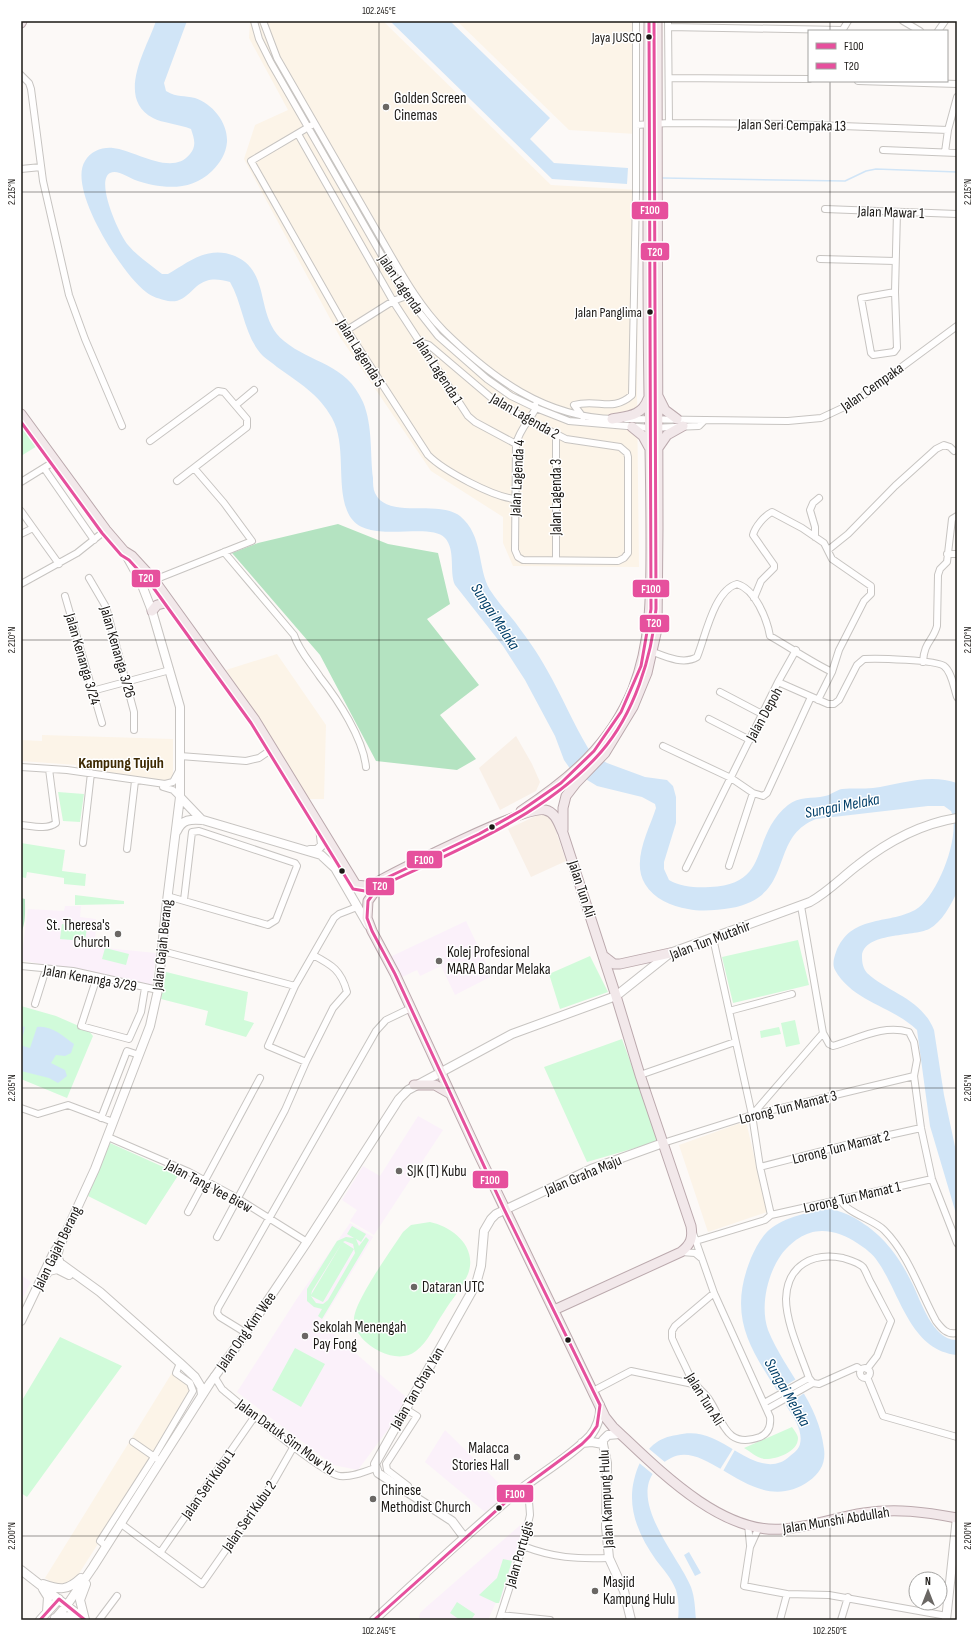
<svg xmlns="http://www.w3.org/2000/svg" width="978" height="1641" font-family="'Sofia Sans Condensed',sans-serif">
	<rect width="100%" height="100%" fill="#fcf9f7"/>
	<!-- commercial -->
	<path fill="#fcf4e8" d="M250 21H383L551 185 639 190 637 394 639 567 513 566 503 543V517L431 471 340 337 244 159 255 125 288 110 249 38Z
		M457 21H639L636 134 569 130Z
		M277 654 326 725 324 799H309L277 746 226 670Z
		M42 735 173 739V776L169 781H157L76 767V765L21 761V740L42 741Z
		M746 1121 767 1212 708 1232 679 1145Z
		M175 1368 194 1381 196 1390 73 1583 59 1587 45 1578Z"/>
	<!-- built -->
	<path fill="#f9f0e7" d="M516 736 532 764 540 782 536 791 500 810 479 768Z
		M542 813 551 816 566 861 531 877 508 829Z"/>
	<!-- education -->
	<path fill="#fbf1fa" d="M65 906H81L80 917 96 919 95 947 156 953 152 986 21 960 28 909 64 911Z
		M466 921 492 976 455 995 441 966 420 976 417 970 400 978 390 957Z
		M418 1116 443 1130 374 1235 350 1221 357 1210 342 1200 363 1166 380 1176Z
		M350 1223 373 1237 321 1323 407 1398 389 1428 358 1470 333 1465 237 1392 296 1300Z
		M21 1275 31 1282 21 1301Z
		M445 1430 508 1492 485 1512 425 1462Z
		M525 1521 501 1600 496 1602 488 1620H420L419 1617 420 1613 424 1609Z"/>
	<!-- green -->
	<path fill="#d1fbda" fill-rule="evenodd" d="M21 412 42 443 21 456Z
		M58 792 84 794 80 822 63 821Z
		M21 843 65 850 62 871 86 874 85 886 64 884V878L27 872 26 878 21 877Z
		M75 895 124 901V904L75 905Z
		M62 924 87 927 85 941 60 939Z
		M798 940 809 985 733 1003 722 957Z
		M105 948 129 954 126 965 102 959Z
		M590 956 608 992 560 1009 549 974Z
		M166 972 248 992 244 1020 254 1023 246 1037 205 1025 208 1011 161 999Z
		M21 1006 56 1016 88 1030 93 1036 67 1098 21 1079Z
		M795 1020 800 1044 786 1047 781 1023Z
		M779 1027 781 1034 761 1038 760 1031Z
		M622 1039 659 1141 587 1162 544 1067Z
		M110 1143 179 1174 146 1225 88 1196Z
		M430 1222C453 1227 478 1247 468 1274 463 1287 451 1300 444 1312 435 1325 428 1342 416 1351 406 1359 392 1357 381 1352 369 1346 356 1336 354 1321 352 1304 392 1249 403 1232L411 1225Z
		M352 1226 366 1234 361 1242 356 1239 359 1246 366 1237 369 1240 322 1319 318 1316 322 1309 314 1307 307 1301V1289L337 1241 346 1237 354 1238 347 1234ZM345 1241 353 1244 355 1253 328 1300 323 1304 316 1303 311 1296 323 1302 354 1249 343 1242ZM342 1243 311 1295 312 1291Z
		M60 1337 122 1366 27 1497 21 1493V1402Z
		M295 1348 325 1364 301 1407 272 1390Z
		M792 1427C794 1430 798 1435 798 1438 798 1452 777 1459 766 1459 758 1459 751 1452 744 1448Z
		M503 1559 512 1561 499 1603H496L479 1595 497 1578Z
		M457 1602 475 1614 471 1620H460L450 1613Z"/>
	<!-- forest -->
	<path fill="#b4e3c1" d="M338 524 388 544 438 553 450 604 427 619 479 685 440 715 476 759 457 770 376 761 320 655 232 553 258 543Z
		M21 898 25 899C25 910 26 923 21 933Z"/>
	<!-- water -->
	<path fill="#d1e5f7" d="M156 21H187L164 83 166 91C178 98 184 95 195 98 213 104 228 123 227 142 226 154 220 163 212 171 191 192 161 189 135 180 128 177 117 169 110 173 95 181 119 235 128 245 137 256 151 265 162 274H168C189 262 208 245 235 256 272 272 254 317 284 341 312 364 346 363 363 402 373 426 370 454 373 478 373 483 373 489 375 493 387 520 438 499 460 516 484 536 477 568 490 590 497 601 506 611 515 622 526 637 538 653 547 670 562 696 573 723 588 748L595 756 607 763 645 777 667 780 673 786 676 797V823L664 862V869L669 880C681 887 697 888 710 887 773 884 748 838 788 805 799 796 812 799 825 796 831 795 836 790 842 789 852 788 863 789 873 788 900 784 930 773 957 783V892C951 905 942 922 929 929 913 937 864 932 862 956 862 963 863 968 867 973 890 994 921 998 934 1030L944 1095 957 1156V1217L930 1126 917 1030C892 1006 853 1002 835 970 832 964 834 958 836 952 851 914 887 925 915 910 937 898 962 834 951 811L944 806H928L816 819C767 838 797 896 731 908 717 910 702 912 688 909 671 906 654 899 645 884 631 861 649 830 656 808L655 804 642 797 597 786 571 770 564 760 555 736 525 680 503 646 455 585C449 572 456 550 445 538 429 521 370 545 351 518 334 493 348 446 332 418 319 394 298 382 277 367 273 363 267 360 263 356 244 337 243 304 230 282 222 280 214 278 206 281 191 286 187 304 168 301 160 299 152 297 146 292 122 274 67 189 85 161 91 151 102 147 113 148 135 150 172 177 190 154 197 146 194 138 191 129 179 124 162 123 153 118 115 98 147 48 156 21Z
		M390 21H450L550 118 530 139 554 163 628 168 627 184 552 179Z
		M21 1026 25 1027 21 1044 23 1046 30 1048 37 1027C51 1025 63 1036 74 1044L71 1053 65 1056 56 1055 51 1063 65 1070 67 1076 58 1083 49 1078 21 1071Z
		M831 1209C854 1214 877 1231 891 1249 900 1260 906 1271 912 1283 921 1301 933 1341 957 1340V1355C910 1350 901 1295 878 1262 873 1254 865 1248 857 1243 847 1236 835 1231 822 1231 805 1231 791 1242 781 1255 767 1275 760 1307 768 1330 785 1372 819 1402 824 1449 826 1463 820 1473 809 1481 754 1520 709 1438 671 1458 614 1488 677 1552 691 1587 695 1598 695 1609 696 1620H678C679 1610 679 1600 676 1590 672 1579 663 1569 656 1560 639 1536 627 1509 634 1480 637 1467 643 1454 653 1445 660 1439 668 1436 677 1435 689 1432 701 1433 712 1438 735 1447 766 1479 790 1456 794 1453 799 1449 800 1444 803 1432 795 1419 789 1410 757 1356 724 1324 751 1258 755 1249 761 1237 769 1230 784 1217 811 1211 831 1209Z
		M689 1552 701 1573 695 1576 684 1555Z"/>
	<!-- pier -->
	<path fill="#fcf9f7" d="M798 1378 806 1392 785 1406 776 1391Z
		M734 1447 736 1448 722 1473 719 1471Z
		M648 1448 666 1463 655 1476 638 1462Z"/>
	<g fill="none" stroke-linecap="round" stroke-linejoin="round">
		<!-- stream -->
		<path stroke="#d1e5f7" stroke-width="1.5" d="M663 178 845 181 866 171 876 169 957 172"/>
		<defs>
			<path id="street" d="M254 21 259 39 271 63 401 289 438 336 487 379 511 396 536 408 569 421 650 428 699 426 704 421
				M263 21 277 58 390 254C405 280 422 309 444 331 492 378 545 418 615 419
				M668 21 669 123
				M903 21 920 31
				M668 27 842 30
				M842 31 848 21
				M938 31 945 21
				M21 75 29 83 31 89 43 181 69 295 85 339 122 426
				M669 78 809 79
				M858 81 957 84
				M312 125 251 161 347 330 428 455C444 471 493 497 515 499
				M636 125 669 123 789 124 948 130
				M298 134 393 301 468 416 475 422 516 444
				M883 150 957 153
				M945 152 948 130 957 97
				M21 169 41 167
				M825 209 957 214
				M820 259 895 261
				M895 292 861 298 871 353 873 355 894 352 897 348 895 292 897 212
				M347 330 393 301 409 295
				M420 342 429 345 495 401 525 418 529 420 566 439 620 447 627 453 628 457V553L624 558 618 561 523 560 518 557 515 550 516 444C520 429 529 421 536 408L535 405
				M236 405 254 390
				M583 417 574 405C598 398 612 413 632 395L636 194V21
				M626 419 788 421 821 418 853 403 957 326
				M556 435V560
				M150 441 218 391 224 392 247 419V427L177 481
				M44 468 94 540
				M21 482 55 461
				M21 511 59 564
				M21 534 33 528
				M815 537V527L810 510 813 503 819 498
				M828 550 848 534 895 486 936 449 944 445 950 447 954 451
				M224 552 294 635C299 651 311 663 320 677 338 700 363 738 366 767
				M947 554H957
				M89 578 106 607 134 712V730
				M154 580 252 541 224 503 194 468
				M21 584 77 553 106 530
				M65 596 102 723
				M754 598 761 581 774 568V565L753 535C755 527 764 516 772 512L802 528 824 543 832 559 871 586V594L864 601 839 650 832 672 818 700
				M653 652C666 657 684 665 697 657 705 638 714 590 737 584 755 589 767 619 770 636 791 648 811 662 832 672
				M923 662C924 642 933 641 937 626L938 575 940 569 947 562 952 519 957 516
				M778 682 796 650
				M92 691 170 670
				M720 692 762 714
				M709 719 750 740
				M663 746 731 778 753 793 763 796 767 793 811 697
				M180 756 246 761 259 758 272 749
				M21 767 67 770 165 784 173 782 179 771
				M163 787 173 790 180 797
				M21 825C32 826 47 830 56 823L49 769
				M83 843 91 773
				M127 849 135 781
				M729 866 753 793
				M686 868 778 682 828 704H834L839 700 857 665 864 659C877 658 936 660 944 666 952 672 954 689 957 697
				M167 896 268 925 276 920 297 866 295 863 199 831 192 832 184 900
				M801 906 823 1033 829 1044 833 1046C858 1039 883 1024 909 1032L914 1042 917 1060 914 1076 921 1128 932 1179 957 1243
				M713 938 752 1115 760 1167 771 1215
				M162 951 295 986
				M21 966 73 971 158 990
				M97 977 81 1026 129 1039 141 1012 145 988
				M35 1004 46 969
				M729 1011 792 994
				M306 1062 268 1046 295 986 334 918 339 914 357 907
				M640 1075 735 1042
				M21 1108 38 1114 68 1105 113 1122
				M752 1115 823 1033
				M101 1118 127 1051 139 1055
				M108 1137 189 1172 237 1198 307 1242
				M663 1143 752 1115 914 1076
				M760 1167 853 1143 921 1128
				M840 1199C846 1213 873 1219 884 1230 909 1255 920 1292 936 1321 942 1329 947 1335 957 1333
				M188 1212 260 1078
				M771 1215 932 1179
				M693 1233 714 1293 770 1417C771 1426 769 1433 760 1437 724 1450 723 1418 708 1398 700 1387 694 1387 688 1372 683 1361 677 1350 672 1338V1331L675 1326 714 1293
				M217 1237 285 1110 306 1062 333 1008 347 992C341 970 332 965 313 955
				M696 1241 765 1220 771 1215
				M681 1252 695 1253 701 1258
				M246 1333 220 1317 217 1313 218 1308 376 1031 386 1020 411 1008
				M860 1373a5 5 0 1 1 10 0a5 5 0 1 1-10 0Z
				M861 1370 857 1367 819 1384 813 1383 809 1378C801 1355 786 1323 786 1299 787 1265 813 1252 843 1258 849 1260 858 1262 863 1267 866 1271 868 1278 871 1283 878 1296 884 1308 891 1321L877 1356 867 1369
				M214 1376 222 1389C240 1404 322 1474 340 1476 352 1477 364 1472 375 1468
				M867 1377 883 1416 957 1437
				M593 1391 631 1371 693 1384
				M764 1403 809 1378
				M406 1409 417 1416 386 1464 387 1470 408 1486
				M767 1409 813 1383
				M133 1442 156 1458
				M120 1523 202 1584 274 1481 294 1446
				M748 1524 750 1545
				M759 1527 750 1547 744 1586 787 1594 829 1595 947 1616
				M106 1546 100 1541 154 1457 193 1391 190 1383 176 1373 180 1363
				M523 1546C554 1558 576 1559 609 1558
				M160 1553 255 1416
				M501 1615 550 1620
				M99 1620 117 1596
				M499 1620 523 1546 530 1515 529 1501 521 1489
				M780 1620 787 1594
				M841 1620 848 1597"/>
			<path id="secondary" d="M180 797 202 820
				M177 831C182 819 191 819 203 820L321 855 335 868 368 925
				M310 850H317L322 845 320 827
				M59 1249 57 1256 60 1263 100 1292 180 1363 195 1377 201 1387 202 1395
				M45 1276 49 1271 57 1269 69 1275
				M21 1321 54 1252 62 1241 95 1169 150 1026 158 990 166 909 180 797V707L152 611 140 580 124 551
				M620 1434 608 1435 603 1440V1444L607 1463 606 1527 609 1558 624 1591 631 1620
				M582 1443 592 1442 603 1444
				M464 1537 452 1521 378 1473 375 1464 476 1284 481 1266 484 1231 491 1219 496 1214 591 1169 663 1143
				M21 1570 85 1620
				M43 1584C60 1590 67 1591 81 1578
				M43 1589 48 1597 47 1612
				M55 1618 69 1616 82 1619
				M40 1620 59 1599
				M54 1620 67 1605 93 1567 210 1383 246 1333 307 1242 399 1099 408 1090 512 1034 616 996 670 953 810 902C828 892 842 877 858 865 887 842 920 824 957 818
				M85 1620 80 1600 86 1584
				M374 1620C421 1577 468 1533 517 1492 541 1473 569 1458 590 1436 597 1428 601 1416 600 1405
				M946 1620 957 1517"/>
			<path id="primary" d="M21 23 22 21
				M658 396 665 410 677 419
				M21 414 106 530 124 551 132 556 154 580 255 720 356 885 365 886 375 883C399 870 526 805 545 810 556 812 559 825 563 833L616 996 640 1075 691 1226C693 1238 691 1244 681 1252L554 1310
				M612 419C628 416 642 416 648 399
				M632 427 643 436 649 447
				M658 448 667 435 683 426
				M152 611 157 605 165 603 171 605
				M521 811C571 778 610 745 633 689 652 640 651 591 651 539 651 492 650 444 649 396 647 271 648 146 649 21
				M563 830V808L566 796 576 783 605 753 633 707 647 673 657 629 658 528 657 21
				M383 880 368 901 367 918 372 931 395 974 479 1155 605 1417 613 1427C655 1466 720 1535 783 1529 810 1527 837 1517 864 1513 896 1508 925 1512 957 1518
				M605 957 614 964H620L670 953
				M414 1085H435L449 1093"/>
		</defs>
		<!-- street casing -->
		<use href="#street" stroke="#c7c4c1" stroke-width="8"/>
		<!-- secondary casing -->
		<use href="#secondary" stroke="#c7c4c1" stroke-width="10"/>
		<!-- primary casing -->
		<use href="#primary" stroke="#bba9ad" stroke-width="11"/>
		<!-- street -->
		<use href="#street" stroke="#fffefe" stroke-width="6"/>
		<!-- secondary -->
		<use href="#secondary" stroke="#fffefe" stroke-width="8"/>
		<!-- primary -->
		<use href="#primary" stroke="#f2e8ea" stroke-width="9"/>
		<defs>
			<path id="bus-1" d="M40 1620 59 1599 85 1620
				M374 1620 517 1492 582 1444 590 1436 597 1426 600 1405 504 1209 395 974 372 931 367 918 368 901 384 879 479 834 522 810 561 783 594 751 621 712 641 666 651 609 649 21"/>
			<path id="bus-2" d="M21 422 102 533 121 555 129 560 150 583 251 723 353 889 365 891 377 888C454 851 544 817 601 752 634 714 652 657 656 609L654 21"/>
		</defs>
		<!-- bus-1 casing -->
		<use href="#bus-1" stroke="#fff" stroke-width="6"/>
		<!-- bus-2 casing -->
		<use href="#bus-2" stroke="#fff" stroke-width="6"/>
		<!-- bus-1 -->
		<use href="#bus-1" stroke="#e6509d" stroke-width="3"/>
		<!-- bus-2 -->
		<use href="#bus-2" stroke="#e6509d" stroke-width="3"/>
	</g>
	<!-- ticks -->
	<path fill="none" stroke="#1b1815" stroke-width="1" stroke-opacity="0.45" d="M379 21V1620M830 21V31M830 81V1620M21 192H957M21 640H957M21 1088H957M21 1536H957"/>
	<!-- markers -->
	<g fill="#1b1815" stroke="#fff" stroke-width="1.5">
		<circle cx="649" cy="37" r="3.5"/>
		<circle cx="650" cy="312" r="3.5"/>
		<circle cx="492" cy="827" r="3.5"/>
		<circle cx="342" cy="871" r="3.5"/>
		<circle cx="568" cy="1340" r="3.5"/>
		<circle cx="499" cy="1508" r="3.5"/>
	</g>
	<g fill="#6a6764" stroke="#fff" stroke-width="1.5">
		<circle cx="386" cy="107" r="4"/>
		<circle cx="118" cy="934" r="4"/>
		<circle cx="439" cy="961" r="4"/>
		<circle cx="399" cy="1171" r="4"/>
		<circle cx="414" cy="1287" r="4"/>
		<circle cx="305" cy="1336" r="4"/>
		<circle cx="517" cy="1457" r="4"/>
		<circle cx="373" cy="1499" r="4"/>
		<circle cx="595" cy="1591" r="4"/>
	</g>
	<g text-anchor="middle" stroke-width="3" stroke-linejoin="round" paint-order="stroke">
		<!-- bus labels -->
		<g font-size="14" fill="#1b1815" stroke="#fff" text-anchor="end">
			<text x="642" y="42">Jaya JUSCO</text>
			<text x="642" y="317">Jalan Panglima</text>
		</g>
		<!-- poi labels -->
		<g font-size="15" fill="#1b1815" stroke="#fff" text-anchor="start">
			<text x="394" y="103">Golden Screen<tspan x="394" dy="17">Cinemas</tspan></text>
			<text x="110" y="930" text-anchor="end">St. Theresa's<tspan x="110" dy="17">Church</tspan></text>
			<text x="447" y="957">Kolej Profesional<tspan x="447" dy="17">MARA Bandar Melaka</tspan></text>
			<text x="407" y="1176">SJK (T) Kubu</text>
			<text x="422" y="1292">Dataran UTC</text>
			<text x="313" y="1332">Sekolah Menengah<tspan x="313" dy="17">Pay Fong</tspan></text>
			<text x="509" y="1453" text-anchor="end">Malacca<tspan x="509" dy="17">Stories Hall</tspan></text>
			<text x="381" y="1495">Chinese<tspan x="381" dy="17">Methodist Church</tspan></text>
			<text x="603" y="1587">Masjid<tspan x="603" dy="17">Kampung Hulu</tspan></text>
		</g>
		<!-- street labels -->
		<g font-size="15" fill="#1b1815" stroke="#fff">
			<text transform="translate(792 125) rotate(1)" y="5">Jalan Seri Cempaka 13</text>
			<text transform="translate(891 212) rotate(2)" y="5">Jalan Mawar 1</text>
			<text transform="translate(401 284) rotate(56)" y="5">Jalan Lagenda</text>
			<text transform="translate(361 353) rotate(58)" y="5">Jalan Lagenda 5</text>
			<text transform="translate(439 371) rotate(57)" y="5">Jalan Lagenda 1</text>
			<text transform="translate(872 387) rotate(-35)" y="5">Jalan Cempaka</text>
			<text transform="translate(525 416) rotate(30)" y="5">Jalan Lagenda 2</text>
			<text transform="translate(517 478) rotate(-87)" y="5">Jalan Lagenda 4</text>
			<text transform="translate(556 497) rotate(-90)" y="5">Jalan Lagenda 3</text>
			<text transform="translate(118 652) rotate(74)" y="5">Jalan Kenanga 3/26</text>
			<text transform="translate(83 659) rotate(74)" y="5">Jalan Kenanga 3/24</text>
			<text transform="translate(764 714) rotate(-61)" y="5">Jalan Depoh</text>
			<text transform="translate(582 889) rotate(72)" y="5">Jalan Tun Ali</text>
			<text transform="translate(710 940) rotate(-21)" y="5">Jalan Tun Mutahir</text>
			<text transform="translate(162 945) rotate(-84)" y="5">Jalan Gajah Berang</text>
			<text transform="translate(90 978) rotate(10)" y="5">Jalan Kenanga 3/29</text>
			<text transform="translate(788 1107) rotate(-14)" y="5">Lorong Tun Mamat 3</text>
			<text transform="translate(841 1147) rotate(-14)" y="5">Lorong Tun Mamat 2</text>
			<text transform="translate(583 1175) rotate(-23)" y="5">Jalan Graha Maju</text>
			<text transform="translate(209 1186) rotate(28)" y="5">Jalan Tang Yee Biew</text>
			<text transform="translate(852 1197) rotate(-13)" y="5">Lorong Tun Mamat 1</text>
			<text transform="translate(57 1248) rotate(-64)" y="5">Jalan Gajah Berang</text>
			<text transform="translate(246 1331) rotate(-55)" y="5">Jalan Ong Kim Wee</text>
			<text transform="translate(417 1388) rotate(-60)" y="5">Jalan Tan Chay Yan</text>
			<text transform="translate(705 1399) rotate(58)" y="5">Jalan Tun Ali</text>
			<text transform="translate(286 1437) rotate(36)" y="5">Jalan Datuk Sim Mow Yu</text>
			<text transform="translate(208 1484) rotate(-55)" y="5">Jalan Seri Kubu 1</text>
			<text transform="translate(606 1499) rotate(-93)" y="5">Jalan Kampung Hulu</text>
			<text transform="translate(249 1516) rotate(-55)" y="5">Jalan Seri Kubu 2</text>
			<text transform="translate(836 1520) rotate(-9)" y="5">Jalan Munshi Abdullah</text>
			<text transform="translate(519 1554) rotate(-74)" y="5">Jalan Portugis</text>
		</g>
		<!-- water labels -->
		<g font-size="16" font-style="italic" fill="#003e68" stroke="#fff">
			<text transform="translate(496 616) rotate(57)" y="6">Sungai Melaka</text>
			<text transform="translate(842 805) rotate(-11)" y="6">Sungai Melaka</text>
			<text transform="translate(788 1392) rotate(60)" y="6">Sungai Melaka</text>
		</g>
		<!-- neighbourhood labels -->
		<g font-size="16" font-weight="bold" fill="#3d2902" stroke="#fff">
			<text x="121" y="768">Kampung Tujuh</text>
		</g>
	</g>
	<g stroke="#fff" stroke-width="1.5">
		<rect x="631" y="201" width="38" height="19" rx="4" fill="#e6509d"/>
		<rect x="640" y="242" width="30" height="19" rx="4" fill="#e6509d"/>
		<rect x="131" y="569" width="30" height="19" rx="4" fill="#e6509d"/>
		<rect x="632" y="579" width="38" height="19" rx="4" fill="#e6509d"/>
		<rect x="639" y="614" width="31" height="19" rx="4" fill="#e6509d"/>
		<rect x="406" y="850" width="37" height="19" rx="4" fill="#e6509d"/>
		<rect x="365" y="877" width="30" height="19" rx="4" fill="#e6509d"/>
		<rect x="472" y="1170" width="37" height="19" rx="4" fill="#e6509d"/>
		<rect x="496" y="1484" width="38" height="19" rx="4" fill="#e6509d"/>
	</g>
	<g font-size="11" text-anchor="middle" font-weight="bold" fill="#fff">
		<text x="650" y="214">F100</text>
		<text x="655" y="256">T20</text>
		<text x="146" y="582">T20</text>
		<text x="651" y="593">F100</text>
		<text x="654" y="627">T20</text>
		<text x="424" y="864">F100</text>
		<text x="380" y="890">T20</text>
		<text x="490" y="1184">F100</text>
		<text x="515" y="1498">F100</text>
	</g>
	<!-- border -->
	<rect width="978" height="1641" fill="none" stroke="#ffffff" stroke-width="44"/>
	<!-- legend -->
	<rect x="808" y="30" width="140" height="52" fill="#ffffff" stroke="#a4a3a1"/>
	<rect x="816" y="43" width="20" height="6" fill="#e6509d" stroke="#a4a3a1"/>
	<text x="844" y="50" font-size="12" fill="#1b1815">F100</text>
	<rect x="816" y="63" width="20" height="6" fill="#e6509d" stroke="#a4a3a1"/>
	<text x="844" y="70" font-size="12" fill="#1b1815">T20</text>
	<!-- north arrow -->
	<g transform="translate(928 1591)"><circle r="19" fill="#ffffff" stroke="#a4a3a1"/>
	<path d="M0-3L7 15L0 10L-7 15Z" fill="#6a6764"/>
	<text y="-6" font-size="11" font-weight="bold" text-anchor="middle" fill="#1b1815">N</text>
	</g>
	<rect x="22" y="22" width="934" height="1597" fill="none" stroke="#1b1815" stroke-width="1.5"/>
	<g font-size="10" text-anchor="middle" fill="#1b1815">
		<text x="379" y="14">102.245°E</text>
		<text transform="translate(11 192) rotate(-90)" y="4">2.215°N</text>
		<text transform="translate(967 192) rotate(-90)" y="4">2.215°N</text>
		<text transform="translate(11 640) rotate(-90)" y="4">2.210°N</text>
		<text transform="translate(967 640) rotate(-90)" y="4">2.210°N</text>
		<text transform="translate(11 1088) rotate(-90)" y="4">2.205°N</text>
		<text transform="translate(967 1088) rotate(-90)" y="4">2.205°N</text>
		<text transform="translate(11 1536) rotate(-90)" y="4">2.200°N</text>
		<text transform="translate(967 1536) rotate(-90)" y="4">2.200°N</text>
		<text x="379" y="1634">102.245°E</text>
		<text x="830" y="1634">102.250°E</text>
	</g>
</svg>
